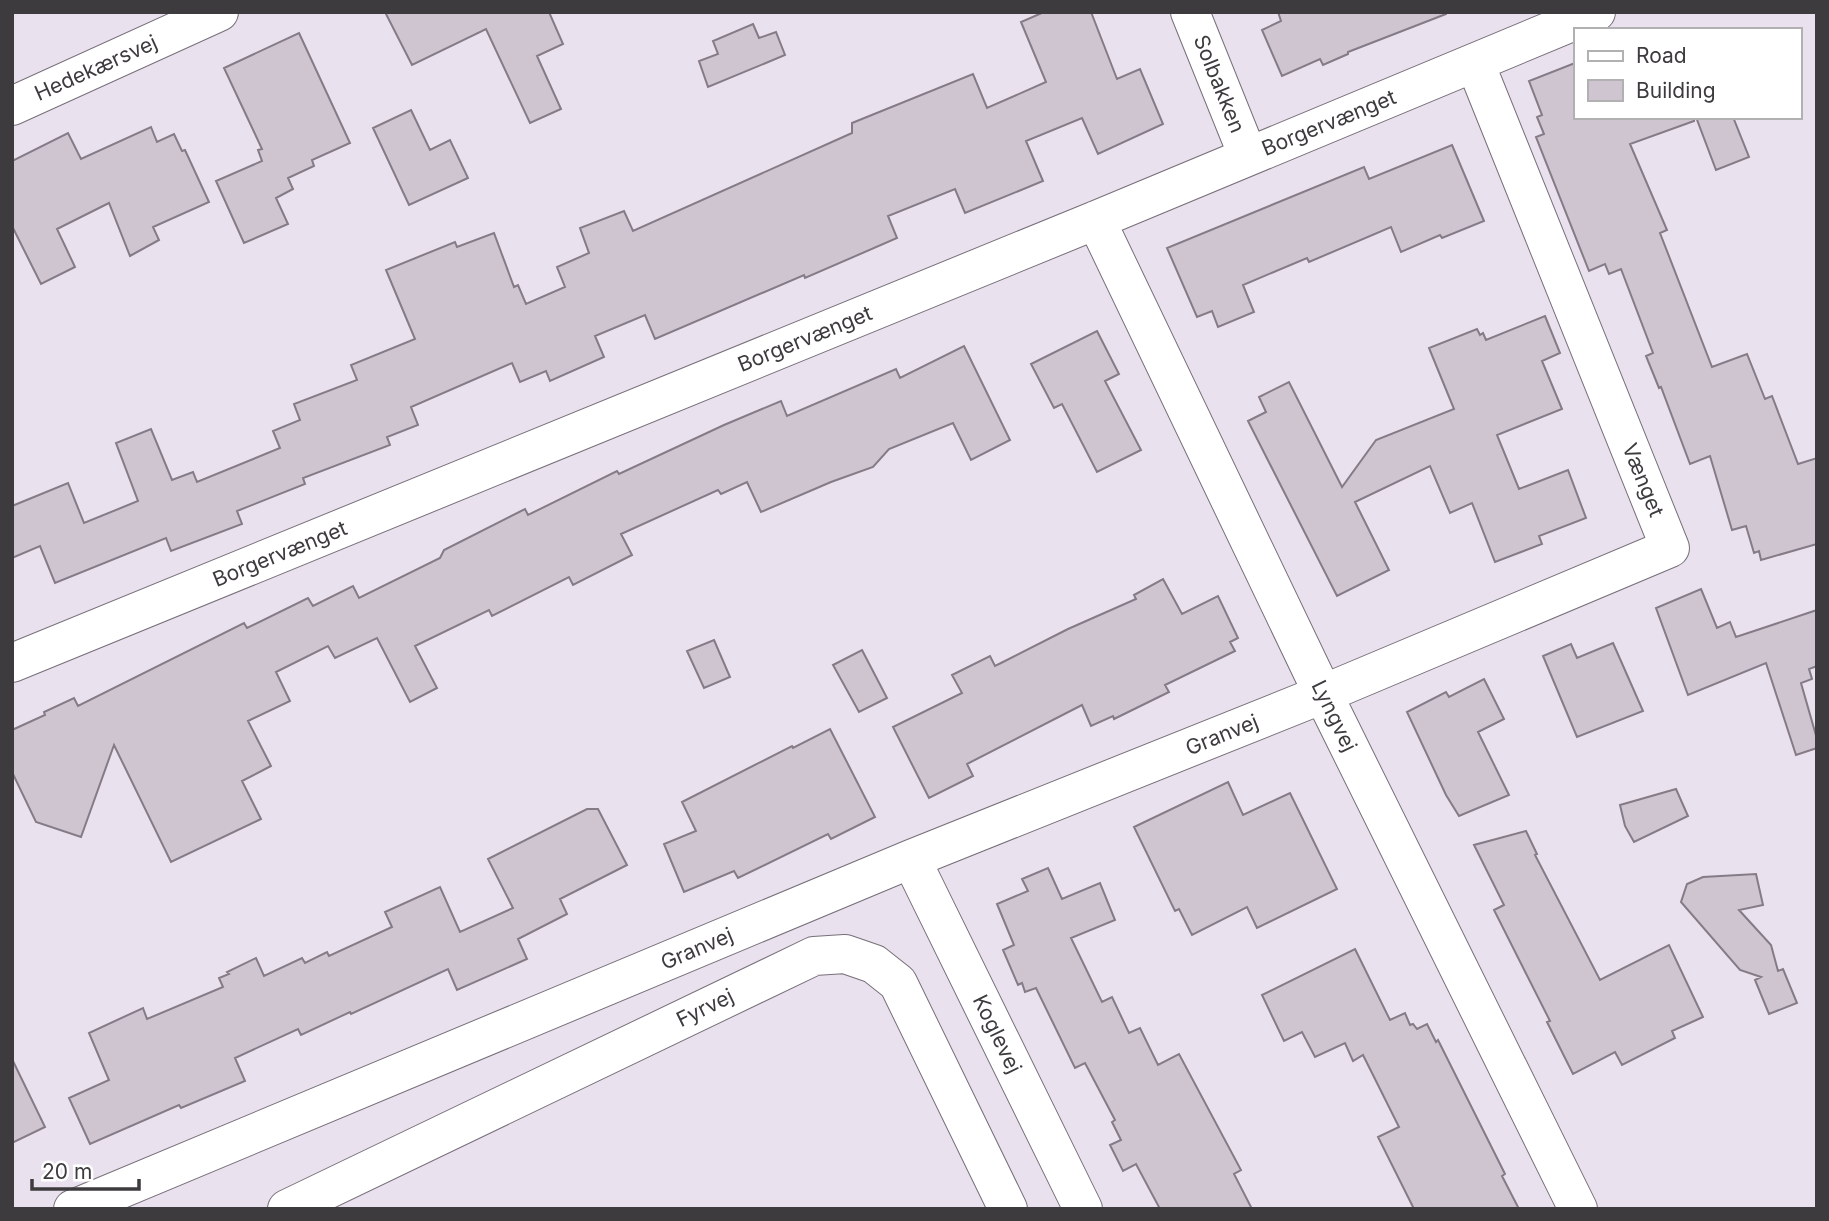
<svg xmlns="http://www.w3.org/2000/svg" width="1829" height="1221" font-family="Inter,sans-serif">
	<rect width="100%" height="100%" fill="#eae1ee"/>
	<!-- building -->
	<path fill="#cec5d1" stroke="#847b86" stroke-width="2" d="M385 12H549L563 44 537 56 561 109 530 123 486 29 412 65Z
		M1044 12H1091L1117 79 1140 69 1163 124 1098 154 1082 118 1026 141 1043 181 965 213 955 189 888 216 897 238 805 278 804 275 655 339 645 315 595 336 604 357 550 381 546 371 520 382 512 363 411 407 418 425 387 437 390 445 303 478 305 484 237 511 242 524 171 551 166 538 55 583 40 546 12 558V506L68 483 84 523 138 501 116 443 151 429 172 480 193 472 197 482 280 448 273 431 300 420 294 404 357 380 351 365 415 339 386 270 455 242 457 247 494 233 514 287 518 285 526 304 565 287 557 267 589 253 580 228 624 211 633 231 852 133V123L973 74 987 108 1046 82 1021 22Z
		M1278 12H1446V14L1348 52V54L1323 65 1320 59 1282 76 1262 30 1281 21Z
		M753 24 759 38 776 32 785 55 708 87 699 61 718 54 713 41Z
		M299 33 350 143 312 160 314 166 288 178 293 189 276 198 288 224 244 243 216 181 262 161 258 150 262 149 224 68Z
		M1575 63V117H1694V121L1630 144 1667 230 1660 233 1712 367 1747 354 1765 399 1772 396 1798 464 1817 458V544L1761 560 1759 551 1754 553 1746 526 1732 530 1710 456 1690 464 1661 387 1659 388 1646 356 1653 353 1621 269 1609 274 1605 264 1589 271 1536 137 1544 134 1537 117 1542 115 1529 81Z
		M411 110 430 150 450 140 468 178 409 205 373 128Z
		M1696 117H1733L1749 157 1716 170Z
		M151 127 157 142 174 134 182 151 185 150 209 202 153 227 159 240 130 256 109 203 57 229 75 267 41 284 12 226V161L68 133 81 159Z
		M1452 145 1484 221 1442 238 1440 235 1401 252 1391 227 1309 262 1307 258 1243 285 1254 312 1218 327 1212 311 1197 317 1167 248 1364 167 1369 179Z
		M1545 316 1560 353 1542 361 1562 409 1497 435 1519 489 1568 470 1586 518 1539 536 1542 544 1495 562 1472 503 1450 513 1430 466 1355 502 1389 570 1337 596 1248 421 1266 412 1259 397 1289 382 1342 487 1376 440 1454 409 1429 348 1477 329 1480 335 1483 333 1486 340Z
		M1097 331 1119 374 1105 381 1141 450 1097 472 1062 404 1054 408 1031 364Z
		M964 346 1010 440 971 460 953 423 889 449 873 467 831 482 761 512 747 482 721 494 718 490 621 534 632 555 573 585 569 577 492 616 489 610 415 646 437 688 410 702 377 638 335 658 328 646 276 672 290 701 248 721 271 766 242 781 261 819 171 862 114 745 81 837 36 822 12 772V730L45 715 44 712 74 698 78 706 244 623 247 628 308 598 313 606 353 586 359 598 440 558 444 550 525 509 528 515 617 471 619 474 724 425 781 401 787 416 896 369 900 378Z
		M1163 579 1182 614 1218 596 1238 638 1230 642 1235 651 1165 685 1169 692 1114 719 1113 716 1091 726 1082 705 967 764 973 776 929 798 893 727 962 693 952 675 990 656 995 666 1001 663 1068 629 1136 599 1134 595Z
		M1701 589 1717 628 1730 622 1736 637 1817 610V666L1809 669 1812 679 1801 683 1817 739V748L1796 755 1766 663 1688 695 1656 608Z
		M714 640 730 677 704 688 687 651Z
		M1613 643 1643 711 1577 737 1543 656 1571 644 1577 658Z
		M862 650 887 698 859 712 833 665Z
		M1484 679 1504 719 1478 732 1509 795 1459 816 1446 795 1407 712 1446 692 1449 697Z
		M830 729 875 817 831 839 828 834 738 878 734 871 684 892 664 844 696 831 682 802 792 746 793 748Z
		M1228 782 1243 815 1290 793 1337 889 1257 928 1247 907 1192 935 1179 909 1175 911 1134 827Z
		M1676 789 1688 816 1634 842 1625 826 1620 805Z
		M587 809H598L627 865 560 899 567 914 518 939 527 959 457 990 448 969 351 1014 350 1012 301 1035 298 1029 235 1058 245 1081 181 1108 179 1105 90 1144 69 1098 109 1080 89 1033 143 1008 147 1019 223 987 219 978 229 974 227 972 256 958 264 976 302 958 305 963 327 952 329 956 392 927 385 912 440 887 460 932 513 908 488 859Z
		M1526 831 1537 854 1535 855 1600 980 1669 945 1703 1017 1672 1031 1675 1038 1622 1065 1615 1052 1573 1074 1547 1022 1550 1021 1494 910 1504 905 1474 845Z
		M1048 868 1062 899 1100 883 1115 920 1071 938 1102 1002 1112 997 1129 1033 1140 1028 1158 1065 1179 1054 1241 1170 1234 1174 1252 1209H1160L1136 1164 1123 1171 1110 1145 1121 1140 1112 1122 1115 1120 1085 1063 1075 1068 1036 988 1025 992 1022 983 1018 985 1003 950 1014 945 997 904 1028 891 1022 879Z
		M1756 874 1763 905 1739 910 1771 945 1778 971 1783 969 1797 1003 1769 1014 1755 980 1761 977 1740 970 1681 902 1687 884 1703 877Z
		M1355 949 1390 1020 1405 1013 1410 1025 1413 1024 1417 1029 1427 1024 1436 1042 1438 1040 1505 1174 1502 1176 1519 1209H1414L1378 1137 1399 1127 1363 1055 1353 1061 1345 1043 1315 1057 1302 1032 1284 1041 1262 995Z
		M12 1059 45 1127 12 1143Z"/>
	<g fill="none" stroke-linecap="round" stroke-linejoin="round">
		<defs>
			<path id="minor" d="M1190 12 1248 156
				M12 106 219 12
				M1096 220 1323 694 1578 1209
				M12 663 1096 220 1596 12
				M911 859 1083 1209
				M73 1209 911 859 1323 694 1670 548 1475 63
				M287 1209 814 956 845 954 874 964 898 983 1008 1209"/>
		</defs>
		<!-- minor casing -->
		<use href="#minor" stroke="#776f7a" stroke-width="40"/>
		<!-- minor -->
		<use href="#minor" stroke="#fff" stroke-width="38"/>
	</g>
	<g text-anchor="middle" stroke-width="7" stroke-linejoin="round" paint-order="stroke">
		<!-- street labels -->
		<g font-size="21" fill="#3e3b3f" stroke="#fff">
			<text transform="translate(96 68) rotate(-24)" y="7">Hedekærsvej</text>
			<text transform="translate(1219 84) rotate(68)" y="7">Solbakken</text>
			<text transform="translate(1329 123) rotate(-22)" y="7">Borgervænget</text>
			<text transform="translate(805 339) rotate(-22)" y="7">Borgervænget</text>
			<text transform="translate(1643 480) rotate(68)" y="7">Vænget</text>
			<text transform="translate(280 554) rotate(-22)" y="7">Borgervænget</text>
			<text transform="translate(1334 716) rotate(64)" y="7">Lyngvej</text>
			<text transform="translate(1222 735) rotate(-22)" y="7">Granvej</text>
			<text transform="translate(697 949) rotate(-23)" y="7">Granvej</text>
			<text transform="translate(705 1008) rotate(-26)" y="7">Fyrvej</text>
			<text transform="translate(997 1034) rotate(64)" y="7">Koglevej</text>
		</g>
	</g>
	<!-- border -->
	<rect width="1829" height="1221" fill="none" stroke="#3e3b3f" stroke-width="28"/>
	<!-- legend -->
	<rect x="1574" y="28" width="228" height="91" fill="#ffffff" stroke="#b2b1b2" stroke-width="2"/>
	<rect x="1588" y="51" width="35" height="10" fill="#ffffff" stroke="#b2b1b2" stroke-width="2"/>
	<text x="1636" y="63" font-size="21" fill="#3e3b3f">Road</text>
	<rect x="1588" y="80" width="35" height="21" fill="#cec5d1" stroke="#b2b1b2" stroke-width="2"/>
	<text x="1636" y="98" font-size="21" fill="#3e3b3f">Building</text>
	<!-- scale -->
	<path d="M32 1179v10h107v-10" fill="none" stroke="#3e3b3f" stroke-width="3.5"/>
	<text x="42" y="1179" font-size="21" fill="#3e3b3f" stroke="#ffffff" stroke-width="5" paint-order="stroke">20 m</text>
</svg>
